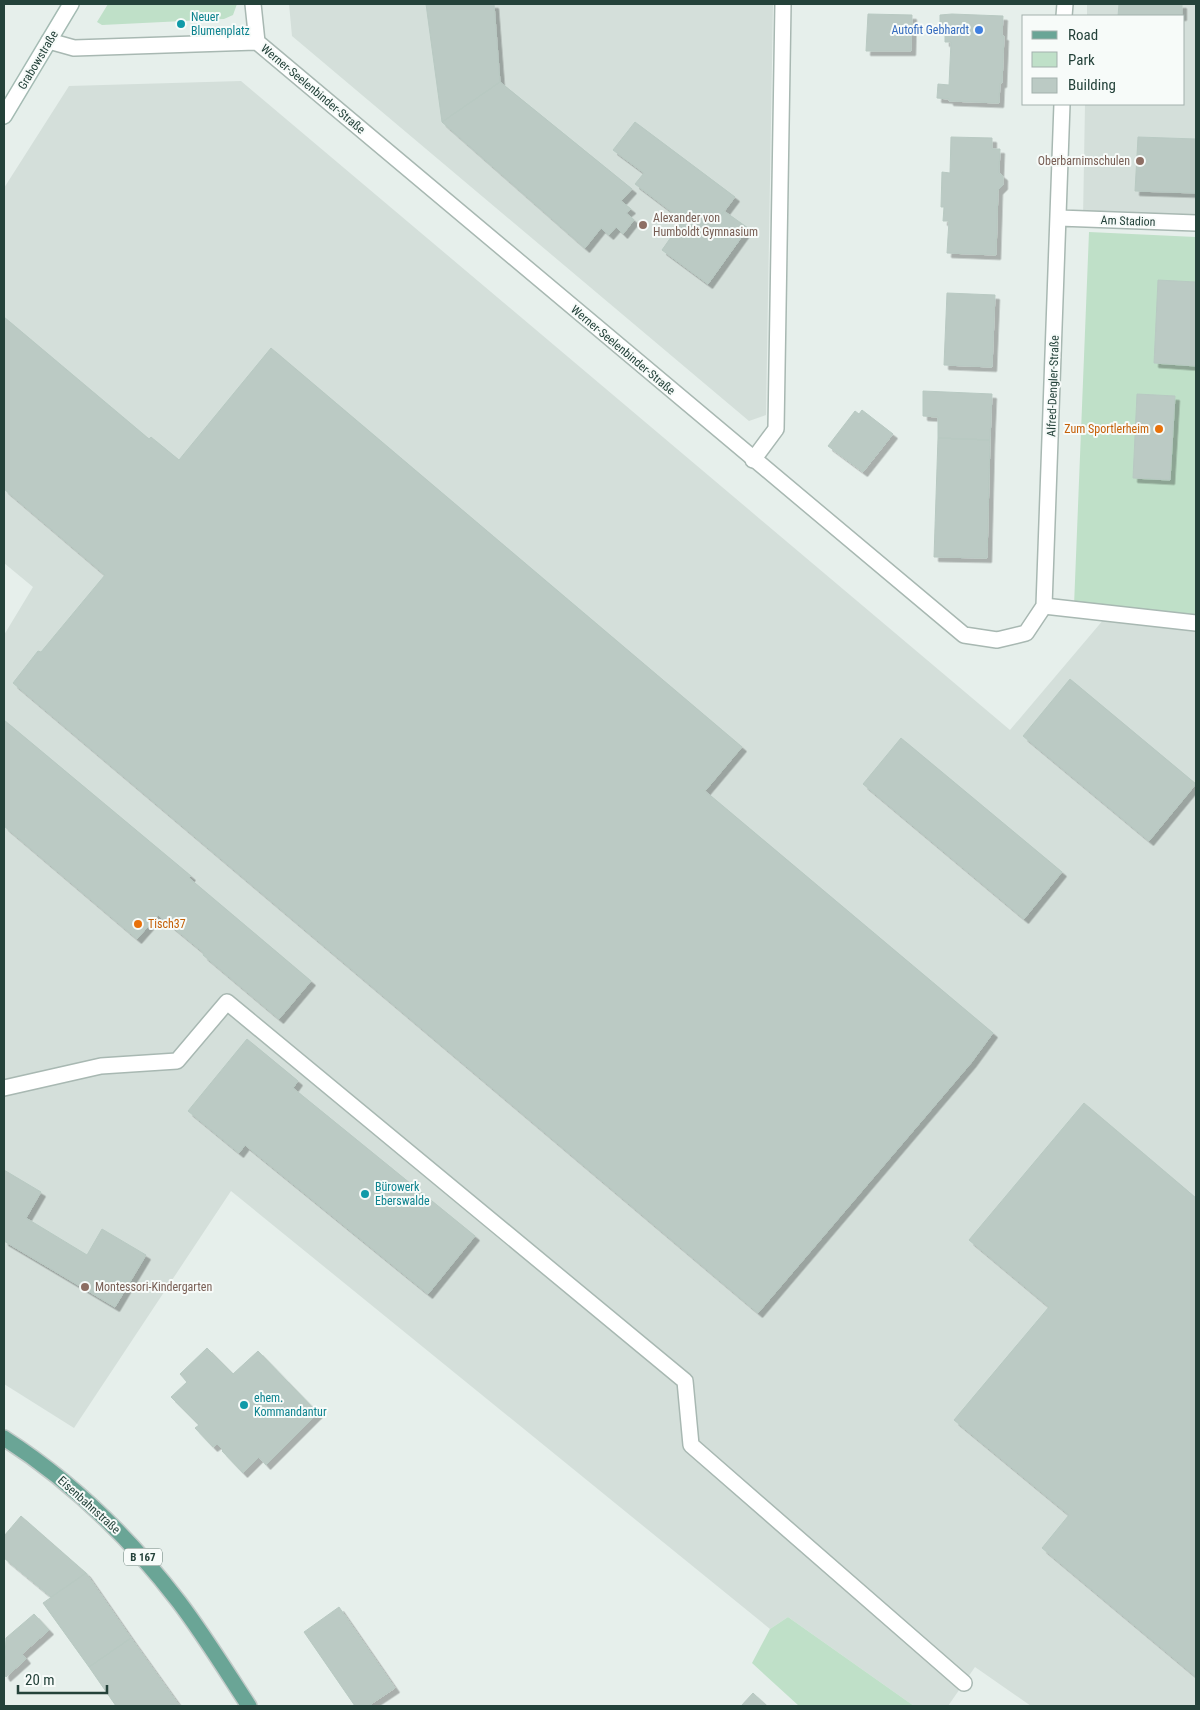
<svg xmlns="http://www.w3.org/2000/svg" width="1200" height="1710" font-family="'Roboto Condensed',sans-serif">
	<defs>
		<filter id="shadow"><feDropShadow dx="4.5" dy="4.5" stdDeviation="0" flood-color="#0004"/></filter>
	</defs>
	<rect width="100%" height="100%" fill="#e6efeb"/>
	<!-- built -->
	<path fill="#d4dfda" d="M289 4H773L766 415 749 421 292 36Z
		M1087 4H1196V223L1083 219 1085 104H1184V16H1087Z
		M241 81 1010 730 1104 619 1196 630V1706H1031L975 1667 948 1706H914L788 1617 770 1629 231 1191 74 1428 4 1384V635L33 587 4 563V188L69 86Z"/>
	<!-- green -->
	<path fill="#bfe0c8" d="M108 4H237L233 15 224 19 102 25 97 22Z
		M1089 232 1196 237V630L1074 606Z
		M788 1617 914 1706H799L752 1663 770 1629Z"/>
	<!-- building -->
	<path fill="#bbcac4" stroke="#b8c9c2" filter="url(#shadow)" d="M426 4H494L500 82 442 122Z
		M1119 4H1182V16H1118Z
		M868 14 912 15 911 51H866Z
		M952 14 1003 16 1002 36H1004L1002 83H1000L999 103 949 101V99L937 98 938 84 949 85 951 42H945V29L940 28V15Z
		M500 82 632 189 621 201 631 209 626 213 634 220 623 234 616 227 609 235 601 228 585 248 442 122Z
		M635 122 735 197 705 237 635 184 644 173 613 150Z
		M951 137 992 138V149H1000L999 173 1003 176V185L998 190 996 255 947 253 949 221H943L944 207H941L942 172 950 173Z
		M1138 137 1196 139V193L1135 191Z
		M724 211 748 228 708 284 662 250 683 220 705 237Z
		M1158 280 1196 282V366L1154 363Z
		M947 293 995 295 992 367 944 365Z
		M4 317 149 439 151 437 179 460 271 348 742 747 705 791 993 1033 971 1063 758 1313 13 683 38 651 41 652 105 575 4 489Z
		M923 391 992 394 990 440 938 438V417L923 416Z
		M1137 394 1175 396 1170 480 1133 478Z
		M862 410 893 434 863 472 828 446 855 411 859 414Z
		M938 438 990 440 987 558 934 557Z
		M1070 679 1196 784 1149 841 1023 736Z
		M4 720 191 876 189 878 311 981 279 1019 203 955 204 953 158 915 137 939 4 826Z
		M901 738 1062 872 1024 919 863 784Z
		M247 1039 298 1081 293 1088 475 1236 428 1294 245 1145 239 1153 188 1111Z
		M1084 1103 1196 1198V1677L1042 1548 1069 1515 954 1420 1049 1307 969 1240Z
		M4 1170 41 1192 26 1218 87 1255 102 1229 146 1255 115 1307 4 1241Z
		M207 1348 233 1374 258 1351 318 1413 266 1465 259 1457 243 1473 222 1451 223 1450 217 1444 213 1447 195 1428 199 1425 171 1397 187 1382 180 1374Z
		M21 1516 86 1573 51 1597 4 1558V1536Z
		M86 1573 131 1638 89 1667 43 1603Z
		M339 1607 395 1688 368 1706H355L304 1632Z
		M34 1614 49 1630 22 1654 26 1659 6 1677 4 1674 6 1638Z
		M131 1638 179 1705 177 1706H116L89 1667Z
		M753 1693 767 1706H741Z"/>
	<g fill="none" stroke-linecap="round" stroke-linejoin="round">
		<defs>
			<path id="service" d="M753 460 776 429 783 4
				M1044 606 1196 623
				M4 1088 101 1066 177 1061 227 1002 685 1381 691 1445 964 1683"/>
			<path id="minor" d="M253 4 257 42
				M1064 16 1065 4
				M49 41 74 48 257 42 964 635 997 640 1026 633 1044 606 1062 104
				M1059 218 1196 223"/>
			<path id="secondary" d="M4 116 71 4"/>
			<path id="primary" d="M4 1438C71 1481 130 1538 179 1602 204 1635 226 1671 249 1706"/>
		</defs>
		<!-- service casing -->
		<use href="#service" stroke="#a8b8b2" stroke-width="18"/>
		<!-- minor casing -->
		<use href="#minor" stroke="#a8b8b2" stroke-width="18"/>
		<!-- secondary casing -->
		<use href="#secondary" stroke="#a4bbb3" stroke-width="18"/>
		<!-- primary casing -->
		<use href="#primary" stroke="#c2cac8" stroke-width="18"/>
		<!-- service -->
		<use href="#service" stroke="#fff" stroke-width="15"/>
		<!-- minor -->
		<use href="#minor" stroke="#fff" stroke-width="15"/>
		<!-- secondary -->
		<use href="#secondary" stroke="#fff" stroke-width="15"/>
		<!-- primary -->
		<use href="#primary" stroke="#6aa596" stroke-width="15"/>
	</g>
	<!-- markers -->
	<g fill="#0f9aa8" stroke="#f7fbf9" stroke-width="2">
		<circle cx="181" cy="24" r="5"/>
		<circle cx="365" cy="1194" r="5"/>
		<circle cx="244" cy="1405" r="5"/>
	</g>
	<circle fill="#3f7fe0" stroke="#f7fbf9" stroke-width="2" cx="979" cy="30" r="5"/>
	<g fill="#8d6e63" stroke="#f7fbf9" stroke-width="2">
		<circle cx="1140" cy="161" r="5"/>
		<circle cx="643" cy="225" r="5"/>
		<circle cx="85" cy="1287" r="5"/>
	</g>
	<g fill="#e8710a" stroke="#f7fbf9" stroke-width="2">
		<circle cx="1159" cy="429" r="5"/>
		<circle cx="138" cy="924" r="5"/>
	</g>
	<g text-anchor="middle" stroke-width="4" stroke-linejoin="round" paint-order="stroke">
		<!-- shield labels -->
		<rect fill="#f7fbf9" stroke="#637a73" stroke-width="1" x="124" y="1548.5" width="38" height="17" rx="4"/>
		<g font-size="11" font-weight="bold" fill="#24423a">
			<text x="143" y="1561">B 167</text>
		</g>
		<!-- culture labels -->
		<g font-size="12" fill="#0d838f" stroke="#f7fbf9" text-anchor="start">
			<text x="191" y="21">Neuer<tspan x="191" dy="14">Blumenplatz</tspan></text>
			<text x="375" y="1191">Bürowerk<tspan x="375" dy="14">Eberswalde</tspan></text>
			<text x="254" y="1402">ehem.<tspan x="254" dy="14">Kommandantur</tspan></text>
		</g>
		<!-- shop labels -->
		<g font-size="12" fill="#366cbe" stroke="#f7fbf9" text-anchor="end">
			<text x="969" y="34">Autofit Gebhardt</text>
		</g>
		<!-- street labels -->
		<g font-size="12" fill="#24423a" stroke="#f7fbf9">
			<text transform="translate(38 60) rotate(-59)" y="4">Grabowstraße</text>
			<text transform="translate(313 89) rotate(40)" y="4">Werner-Seelenbinder-Straße</text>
			<text transform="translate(1128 221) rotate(2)" y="4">Am Stadion</text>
			<text transform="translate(623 350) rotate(40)" y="4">Werner-Seelenbinder-Straße</text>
			<text transform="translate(1053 386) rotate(-88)" y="4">Alfred-Dengler-Straße</text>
			<text transform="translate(89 1505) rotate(42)" y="4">Eisenbahnstraße</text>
		</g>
		<!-- education labels -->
		<g font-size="12" fill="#785e54" stroke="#f7fbf9" text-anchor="start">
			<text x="1130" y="165" text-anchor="end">Oberbarnimschulen</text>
			<text x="653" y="222">Alexander von<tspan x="653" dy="14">Humboldt Gymnasium</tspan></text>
			<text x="95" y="1291">Montessori-Kindergarten</text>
		</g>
		<!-- food labels -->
		<g font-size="12" fill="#c56008" stroke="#f7fbf9" text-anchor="end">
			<text x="1149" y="433">Zum Sportlerheim</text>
			<text x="148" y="928" text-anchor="start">Tisch37</text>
		</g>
	</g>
	<!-- border -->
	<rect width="1200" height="1710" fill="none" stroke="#24423a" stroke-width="10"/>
	<!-- legend -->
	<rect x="1022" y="15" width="162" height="90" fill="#f7fbf9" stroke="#a3b1ad"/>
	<rect x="1032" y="31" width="25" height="8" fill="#6aa596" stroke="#a3b1ad"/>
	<text x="1068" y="40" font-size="15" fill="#24423a">Road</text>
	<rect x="1032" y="52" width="25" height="15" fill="#bfe0c8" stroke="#a3b1ad"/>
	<text x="1068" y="65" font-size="15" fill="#24423a">Park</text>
	<rect x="1032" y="78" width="25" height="15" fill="#bbcac4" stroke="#a3b1ad"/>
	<text x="1068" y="90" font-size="15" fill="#24423a">Building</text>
	<!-- scale -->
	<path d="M18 1685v8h89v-8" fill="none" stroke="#24423a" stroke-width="2.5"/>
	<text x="25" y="1685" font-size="15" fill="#24423a" stroke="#f7fbf9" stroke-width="4" paint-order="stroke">20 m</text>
</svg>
